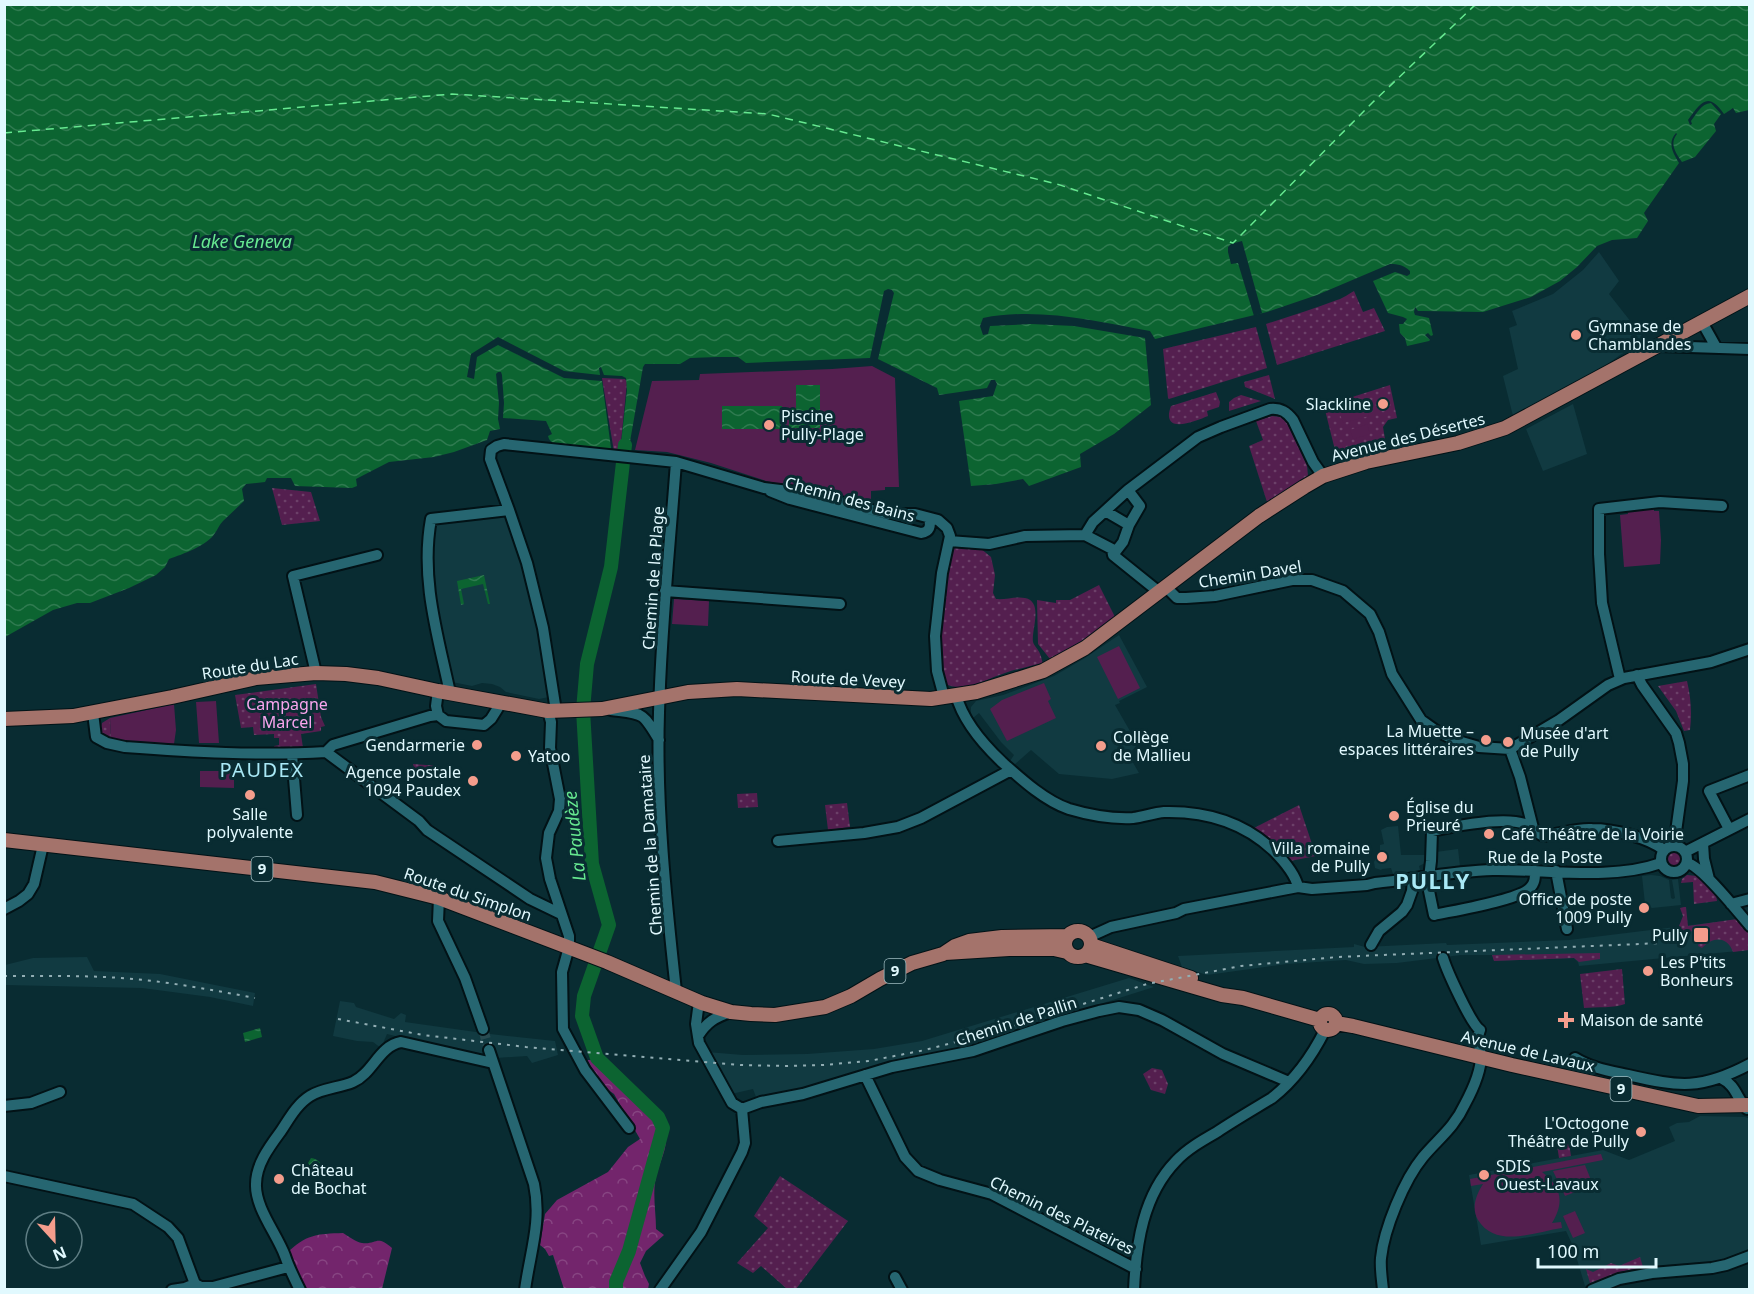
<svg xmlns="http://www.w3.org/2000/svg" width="1754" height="1294" font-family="'Noto Sans',sans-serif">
	<defs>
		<pattern id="green-dots" width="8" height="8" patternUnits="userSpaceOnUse" patternTransform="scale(1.5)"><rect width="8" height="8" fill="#541f4f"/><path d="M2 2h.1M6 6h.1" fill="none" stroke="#6c4069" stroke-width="1.8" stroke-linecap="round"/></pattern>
		<pattern id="forest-crowns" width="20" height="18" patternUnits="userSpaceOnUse" patternTransform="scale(1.5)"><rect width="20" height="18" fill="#73256c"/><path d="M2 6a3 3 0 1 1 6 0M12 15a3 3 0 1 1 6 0" fill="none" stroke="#874582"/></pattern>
		<pattern id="water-waves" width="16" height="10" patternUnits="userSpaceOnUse" patternTransform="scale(1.5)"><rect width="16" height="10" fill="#0c6431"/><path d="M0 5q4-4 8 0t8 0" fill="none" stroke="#2f7b50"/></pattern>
	</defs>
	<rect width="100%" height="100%" fill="#092c32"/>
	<!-- built -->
	<path fill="#113a41" d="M1599 252 1619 281 1609 294 1646 341 1620 355 1601 369 1513 416 1503 376 1518 369 1509 328 1517 325 1512 311 1553 294 1583 270Z
		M1573 404 1587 454 1543 471 1526 429Z
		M509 510 527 563 554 696 539 699 506 692 500 687 492 684 482 683 472 686 447 681 431 609V519Z
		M1119 635 1147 687 1119 701 1120 703 1115 705 1138 745 1128 754 1139 773 1112 779 1059 774 1031 750 1014 765 1010 761 1014 755 1001 742 979 713 973 718 971 715V707L976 701 1003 695 1054 676 1085 658Z
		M1398 826 1401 855H1425V863L1419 866 1420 870 1418 871 1393 874 1391 868 1382 869 1381 870 1375 868 1374 862 1380 850V845L1384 844 1381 830 1387 827Z
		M1458 849 1460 866 1436 869V852Z
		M1651 875 1660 876 1669 880 1671 898 1673 899 1675 898 1672 880 1678 879 1681 905 1652 908 1645 904 1642 876Z
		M1749 918V950L1579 966 1578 962 1574 958 1494 961 1492 955H1461L1397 963 1364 964 1346 960 1287 964 1207 975 1182 967 1178 956 1354 947V944L1365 947 1446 943 1447 945 1569 940Z
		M87 957 94 971 160 974 255 993 253 1006 210 997 142 988 5 985V965L33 958Z
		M1129 978 1154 987 1097 1005V1010L992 1044 805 1088 756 1097 753 1089 731 1094 707 1052 743 1055 807 1054 874 1049 922 1041Z
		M340 1001 354 1003 356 1007 394 1019 401 1013 406 1015 405 1022 490 1034 555 1041 558 1055 532 1063 527 1056 496 1058 486 1049 481 1057 387 1034 381 1048 373 1042 357 1041 333 1036Z
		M1700 1116 1745 1117 1750 1119 1749 1249 1719 1261 1642 1267 1620 1272 1585 1286 1573 1246 1566 1231 1481 1245 1469 1175 1603 1150 1629 1160 1675 1141 1669 1127 1677 1123 1689 1122Z"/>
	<!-- green -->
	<path fill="url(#green-dots)" d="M1354 291 1363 312 1374 308 1385 331 1277 365 1266 324C1290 316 1314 309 1337 300 1344 298 1348 294 1354 291Z
		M1256 327 1267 368 1169 399 1168 398 1163 349Z
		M1269 375 1275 399 1245 387 1244 382Z
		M602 378 625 379 627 382 620 452H614Z
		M1390 385 1397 418 1388 420 1383 427 1386 445 1346 457 1344 451 1336 454 1324 406Z
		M1216 392 1220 402 1219 407 1207 411 1208 416C1196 421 1160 436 1171 406Z
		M1241 395 1261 401 1229 411V402L1234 398Z
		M1272 416 1281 417 1287 423 1307 465 1308 476 1267 502 1249 446 1263 440 1256 421Z
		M272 488 311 492 320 521 282 525Z
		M952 545 980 548 991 557 995 575 993 593 996 599C1006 600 1016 596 1025 598 1044 602 1031 630 1033 642 1034 646 1039 650 1040 654 1041 655 1042 662 1043 663 1030 666 1017 669 1005 673 986 679 965 693 945 684 933 650 945 581 952 545Z
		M1099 585 1115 617 1087 638 1050 659 1038 644 1037 600 1056 603V600H1070Z
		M1687 681C1691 698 1692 713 1690 730L1684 731 1676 711 1658 686Z
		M316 684 321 717 325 726 321 727V731L301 734 303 748 275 750 274 746 279 745V738H274V734L254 735 253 727 241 728 235 695Z
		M110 718 111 739 104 736 100 730 102 723Z
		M413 764 439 766 438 777 416 776Z
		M757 793 758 807 738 808 737 794Z
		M847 803 850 827 828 830 825 805Z
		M1299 805 1316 856 1290 861 1273 841 1254 828Z
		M1666 860a8 8 0 1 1 16 0a8 8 0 1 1-16 0Z
		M1687 875 1697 876 1716 895 1717 901 1694 904 1693 882 1681 883 1682 879Z
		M1684 907H1686L1688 926 1737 919 1749 934V950L1733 952C1727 935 1712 937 1702 948L1698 946 1700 938 1698 933 1693 931 1684 933 1680 932 1679 926 1683 916 1680 908Z
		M1600 953V959L1579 962 1574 958 1494 961 1492 955Z
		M1622 969 1625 1004C1615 1008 1596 1007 1584 1008L1580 974Z
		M1152 1068 1162 1070 1168 1084 1165 1094 1151 1090 1143 1074Z
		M1569 1143 1571 1156 1559 1158 1557 1145Z
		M780 1176 848 1221 796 1289H787L761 1266 753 1273 737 1263 768 1228 754 1216Z
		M1640 1257 1643 1267 1620 1272 1590 1283 1586 1269 1593 1272 1611 1263 1619 1266Z"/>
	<!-- forest -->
	<path fill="url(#forest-crowns)" d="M587 1060H600L660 1119C674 1146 659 1156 655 1182 653 1197 656 1214 656 1229L664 1235 646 1251 640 1263 645 1276 649 1284 648 1289H564L553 1255 549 1256 545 1249 540 1245 545 1214 557 1200 608 1172 628 1147 640 1139 614 1094 603 1086Z
		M343 1233C348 1236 356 1242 362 1243 377 1245 376 1234 392 1248L382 1289H303L286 1254C306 1234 317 1234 343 1233Z"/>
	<!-- pitch -->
	<path fill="#541f4f" d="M872 366 895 378 899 487H885V490L871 491V499H852L766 481 711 463 667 452 635 450 652 381 699 380 700 374 832 369Z
		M1365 401 1369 416 1343 423 1338 408Z
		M1367 424 1370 434 1353 439 1350 430Z
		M1654 508V511H1659L1661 540 1660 564 1624 567 1620 515 1628 514 1627 510Z
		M674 599 709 601 708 626 672 624Z
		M1119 646 1140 688 1118 699 1097 657Z
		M1044 683 1051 699 1048 701 1056 718 1007 741 990 709 1002 700Z
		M305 687 308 707 292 709 289 689Z
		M216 701 219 743H199L196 702Z
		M174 704 176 730 174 744 139 743 111 739 110 718Z
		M200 771H234V788L200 787Z
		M1601 1154 1603 1160 1542 1172C1561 1186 1565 1202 1552 1223L1561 1222 1562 1228C1535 1232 1496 1249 1478 1220 1471 1208 1476 1195 1483 1184L1471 1186 1470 1179Z
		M1585 1165 1593 1185 1565 1196 1553 1171Z
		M1575 1211 1585 1233 1573 1238 1563 1216Z"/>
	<!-- water -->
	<path fill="url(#water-waves)" d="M5 5H1749V110L1736 113 1733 108 1724 114C1708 91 1701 102 1688 120L1690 125 1692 124 1691 121C1697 113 1701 104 1711 103L1721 114 1714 124 1716 131 1695 157 1682 162C1676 153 1669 144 1677 134L1676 133C1667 143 1673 153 1679 163L1646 210 1644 213 1648 221 1637 238 1612 240 1597 246 1577 267 1560 281 1531 297 1483 312 1423 311H1418L1415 307 1414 312 1415 315 1429 318 1433 335 1431 336 1428 333 1425 335 1430 340 1429 341 1407 346 1405 338 1400 333 1399 324H1403L1407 319 1403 317 1388 313 1373 281 1395 272 1407 276 1410 274V271C1404 265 1398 264 1390 264L1317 295 1267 312 1155 339 1150 331C1096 321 1038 307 983 318L980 326 983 335 988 334 990 326 1031 324 1074 326 1145 338 1151 405 1114 434 1080 454 1081 467 1029 486 1023 479 996 484 971 486 959 401 993 396 997 384 995 380H991L987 388 939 395 937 388 878 359 894 293 892 290 888 289 884 291 870 358 746 363 738 357H717L690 358 680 364H645L643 367 628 453 620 452 627 390 626 378 622 376 604 375 601 367 599 368 600 375 564 371 498 337 471 354 467 377 474 379 477 357 498 345 564 378 602 381 611 448 610 450 554 445 549 439 548 436 552 434 546 421 503 418 504 403 502 375 501 372H498L496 374 499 403 498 419 500 429 490 431 487 440 454 452 434 457 389 462 356 479 357 486 352 488 295 486 291 478H267L265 482 246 484 242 489 244 501C237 508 230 514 223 521 219 525 218 529 215 533 207 546 183 554 169 559L165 567 156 575 129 588 90 603H77L53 610 5 637Z
		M796 385H820V428H789V408H796Z
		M722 406H782L781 429H722Z
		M484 575 490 604H488L483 584 461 589 464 604 461 605 457 581Z
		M260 1028 262 1037 245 1042 243 1033Z
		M311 1158C318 1159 324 1165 326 1171L320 1176 313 1167 311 1168 308 1163Z"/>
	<!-- pier -->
	<path fill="#092c32" d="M1242 241 1262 313 1254 316 1238 263 1231 264 1228 252V247L1231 244Z"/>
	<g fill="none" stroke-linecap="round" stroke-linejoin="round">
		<!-- river -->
		<path stroke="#0c6431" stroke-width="14" d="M616 1290V1282L629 1251 663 1128 658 1117 597 1058 582 1016 584 996 609 925 592 864 583 710 587 664 611 567 625 445"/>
		<!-- ferry -->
		<path stroke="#66e890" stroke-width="1.5" stroke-dasharray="8 6" stroke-linecap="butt" d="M4 133 452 94 768 114 1057 184 1233 243 1372 103 1476 4"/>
		<!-- minor-tunnel -->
		<path stroke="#294b51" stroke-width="10" stroke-dasharray="10 5" stroke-linecap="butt" d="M483 1029 489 1050"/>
		<defs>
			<path id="minor" d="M1702 322 1716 347
				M1659 346 1750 349
				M770 491 790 499 921 533C930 532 931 526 929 518
				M509 510 490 459 491 450 497 446 504 444 676 462 764 488 805 493 888 514H915L938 520 947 528 950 536 942 573 935 636 937 671 944 697
				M1105 511 1129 525
				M1085 535 1093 522 1128 490 1198 437 1221 427 1270 409C1281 408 1287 412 1293 420L1313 462 1323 476
				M949 541 989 544 1025 536 1085 535 1112 549 1113 555 1159 592
				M1113 555 1123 542 1129 525 1140 506 1128 490
				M1166 587 1177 598H1186L1215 596 1292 580H1312L1343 591 1370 614 1379 632 1392 674 1421 720 1435 730 1455 740 1479 747 1510 749
				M665 591 840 604
				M316 673 293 576 377 555
				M1637 675 1642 685 1676 733 1679 743 1683 764V781L1675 839 1676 846
				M1620 679 1602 603 1599 554V509L1660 502 1722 506
				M450 693C438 636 420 579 431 519L509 510 527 563 543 628 556 711
				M956 695C963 721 983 744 1002 762 1021 779 1045 801 1069 809 1089 815 1112 819 1133 818 1143 817 1153 813 1164 812 1205 811 1242 821 1273 850 1283 860 1295 873 1298 887
				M611 710C643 714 642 711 659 740
				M548 711 551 722 550 748 560 799 559 811 549 833 546 858 550 879 569 936V947L562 972 563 1029 585 1070 629 1128
				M93 713 96 737 107 743 125 747C192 752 259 756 326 752L333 745 430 716 438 715 446 721 484 725 491 719 501 703
				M438 715 436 706 438 691
				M1510 749 1559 720 1608 685 1624 678 1711 662 1750 649
				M1510 749 1520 777 1533 828
				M326 752 419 821 427 830 530 899 561 914
				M292 754 297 815
				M1729 829 1709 791 1750 775
				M778 841 864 833 898 827 921 818 1011 770
				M1703 843 1704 859 1709 879
				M1661 859a13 13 0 1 1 26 0a13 13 0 1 1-26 0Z
				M1685 852 1750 819
				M1687 863C1702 866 1738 912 1750 926
				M1535 871C1535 878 1535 883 1530 888 1519 900 1452 911 1434 915L1428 886 1431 861 1432 831C1455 826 1503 816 1525 824 1533 827 1537 834 1544 836 1560 834 1576 828 1592 829 1612 829 1648 837 1664 850
				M1556 871 1567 929
				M439 898 438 921 465 978 483 1029
				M1731 904 1750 899
				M4 909 19 901 28 894 34 884 43 845
				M1089 937 1111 927 1176 913 1184 909 1298 887 1312 889 1367 885 1375 883C1413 879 1454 871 1493 870 1545 869 1611 881 1661 863
				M1371 945 1379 931 1402 912 1407 905 1412 891 1413 879
				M676 991C666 899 656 805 659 713 661 629 670 545 676 462
				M698 1036C707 1022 715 1017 731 1012
				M489 1050 534 1184C542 1222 530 1252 525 1290
				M1575 1058C1591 1068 1610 1071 1628 1075 1680 1087 1701 1090 1750 1064
				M865 1075 905 1157 918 1171 940 1180 992 1194 1136 1269
				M1721 1078C1737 1086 1736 1098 1747 1109
				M4 1106 31 1103 60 1092
				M742 1109 761 1102 803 1094 892 1067 973 1051 1062 1021 1099 1011 1119 1007 1139 1010 1162 1020 1223 1054 1289 1082
				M4 1176 133 1204 168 1227 178 1238 195 1284
				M895 1277 902 1290
				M195 1284 201 1287H213L288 1267
				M172 1290 185 1288 195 1284
				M300 1290C294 1278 289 1268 285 1256 277 1234 255 1208 256 1184 256 1164 270 1146 281 1131 289 1119 297 1104 310 1096 323 1088 339 1088 353 1082 373 1073 379 1046 401 1042L493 1063
				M660 1290 701 1232 742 1152 745 1143 742 1109 732 1103 699 1043 696 1024 698 1009 702 1003
				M1134 1290C1136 1244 1143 1195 1176 1161 1187 1149 1203 1140 1217 1132 1235 1120 1254 1109 1272 1098 1295 1080 1312 1056 1325 1030
				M1383 1290C1382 1279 1380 1268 1381 1258 1384 1229 1404 1180 1423 1157 1439 1138 1454 1128 1465 1104 1472 1091 1481 1071 1481 1056 1480 1047 1476 1039 1480 1030 1471 1024 1447 971 1443 958
				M1592 1290 1619 1279 1652 1273 1712 1268 1726 1265 1750 1256"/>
			<path id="major" d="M4 719 73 716 172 697 256 678 316 673 346 674 378 678 438 691 548 711 602 709 688 692 737 689 931 699 976 692 1043 671 1085 648 1259 516 1304 487 1323 476 1366 462 1458 443 1505 428 1750 296
				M4 840 375 882 439 898 607 962 702 1003 731 1012 751 1014 775 1015 825 1007 851 996 880 979 912 963 943 954 955 946 969 941 1002 937 1067 936
				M1065 944a13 13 0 1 1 26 0a13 13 0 1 1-26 0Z
				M1091 945 1191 978
				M945 953 1009 949H1054L1067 952
				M1085 955 1222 995 1243 998 1320 1020
				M1320 1022a8 8 0 1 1 16 0a8 8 0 1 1-16 0Z
				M1336 1023 1353 1026 1512 1065 1698 1106 1750 1105"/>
		</defs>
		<!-- minor casing -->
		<use href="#minor" stroke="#021216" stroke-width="14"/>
		<!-- major casing -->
		<use href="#major" stroke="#021216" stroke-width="16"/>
		<!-- minor -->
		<use href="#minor" stroke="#266671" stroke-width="10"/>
		<!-- major -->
		<use href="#major" stroke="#a4736b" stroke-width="14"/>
		<!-- rail -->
		<path stroke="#92aeb4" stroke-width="2" stroke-dasharray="3 6" stroke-linecap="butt" d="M4 976C51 976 98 975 144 980 181 984 218 991 255 998
			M338 1019 423 1035 526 1047 741 1065 785 1066 823 1065 869 1061 925 1050 987 1034 1147 984 1241 966 1337 957 1662 943"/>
	</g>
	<!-- markers -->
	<g fill="#f49d8c" stroke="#092c32" stroke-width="2">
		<circle cx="1576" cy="335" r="6"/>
		<circle cx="1383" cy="404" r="6"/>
		<circle cx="769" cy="425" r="6"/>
		<circle cx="1486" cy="740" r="6"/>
		<circle cx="1508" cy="742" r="6"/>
		<circle cx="477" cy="745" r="6"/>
		<circle cx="1101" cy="746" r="6"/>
		<circle cx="516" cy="756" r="6"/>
		<circle cx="473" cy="781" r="6"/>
		<circle cx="250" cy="795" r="6"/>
		<circle cx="1394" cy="816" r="6"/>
		<circle cx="1489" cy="834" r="6"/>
		<circle cx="1382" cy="857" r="6"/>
		<circle cx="1644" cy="908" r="6"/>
		<rect x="1693" y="927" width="16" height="16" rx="3"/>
		<circle cx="1648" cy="971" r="6"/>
		<path d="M1563 1011h6v6h6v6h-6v6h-6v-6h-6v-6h6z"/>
		<circle cx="1641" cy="1132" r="6"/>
		<circle cx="1484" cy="1175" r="6"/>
		<circle cx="279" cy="1179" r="6"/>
	</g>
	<g text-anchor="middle" stroke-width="6" stroke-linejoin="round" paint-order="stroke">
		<!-- shield labels -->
		<g fill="#092c32" stroke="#a0bcc1" stroke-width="1.5">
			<rect x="251.5" y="857" width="21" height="24" rx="4.5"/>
			<rect x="884.5" y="959" width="21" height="24" rx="4.5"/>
			<rect x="1610.5" y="1077" width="21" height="24" rx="4.5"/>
		</g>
		<g font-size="15" font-weight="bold" fill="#e1f9fe">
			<text x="262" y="874">9</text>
			<text x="895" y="976">9</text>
			<text x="1621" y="1094">9</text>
		</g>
		<!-- poi labels -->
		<g font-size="16" fill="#e1f9fe" stroke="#092c32" text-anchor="start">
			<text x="1588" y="332">Gymnase de<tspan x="1588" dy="18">Chamblandes</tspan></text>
			<text x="1371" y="410" text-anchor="end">Slackline</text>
			<text x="781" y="422">Piscine<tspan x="781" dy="18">Pully-Plage</tspan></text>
			<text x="1474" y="737" text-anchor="end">La Muette –<tspan x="1474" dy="18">espaces littéraires</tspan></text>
			<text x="1520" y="739">Musée d'art<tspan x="1520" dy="18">de Pully</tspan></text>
			<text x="1113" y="743">Collège<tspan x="1113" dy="18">de Mallieu</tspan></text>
			<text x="465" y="751" text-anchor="end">Gendarmerie</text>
			<text x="528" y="762">Yatoo</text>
			<text x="461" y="778" text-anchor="end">Agence postale<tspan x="461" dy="18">1094 Paudex</tspan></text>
			<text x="1406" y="813">Église du<tspan x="1406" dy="18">Prieuré</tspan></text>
			<text x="250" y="820" text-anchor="middle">Salle<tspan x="250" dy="18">polyvalente</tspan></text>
			<text x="1501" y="840">Café Théâtre de la Voirie</text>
			<text x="1370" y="854" text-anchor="end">Villa romaine<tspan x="1370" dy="18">de Pully</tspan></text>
			<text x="1632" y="905" text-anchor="end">Office de poste<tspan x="1632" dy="18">1009 Pully</tspan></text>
			<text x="1688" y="941" text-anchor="end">Pully</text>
			<text x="1660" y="968">Les P'tits<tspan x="1660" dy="18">Bonheurs</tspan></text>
			<text x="1580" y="1026">Maison de santé</text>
			<text x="1629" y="1129" text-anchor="end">L'Octogone<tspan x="1629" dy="18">Théâtre de Pully</tspan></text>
			<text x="1496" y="1172">SDIS<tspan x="1496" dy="18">Ouest-Lavaux</tspan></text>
			<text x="291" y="1176">Château<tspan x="291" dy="18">de Bochat</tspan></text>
		</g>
		<!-- street labels -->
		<g font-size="16" fill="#e1f9fe" stroke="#092c32">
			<text transform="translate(1408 437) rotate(-14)" y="6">Avenue des Désertes</text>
			<text transform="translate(850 499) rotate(15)" y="6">Chemin des Bains</text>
			<text transform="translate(1250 574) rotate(-9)" y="6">Chemin Davel</text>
			<text transform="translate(653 578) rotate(-86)" y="6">Chemin de la Plage</text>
			<text transform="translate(250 666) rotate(-9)" y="6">Route du Lac</text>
			<text transform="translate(848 679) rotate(3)" y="6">Route de Vevey</text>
			<text transform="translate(650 845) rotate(-94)" y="6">Chemin de la Damataire</text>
			<text x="1545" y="863">Rue de la Poste</text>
			<text transform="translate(468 894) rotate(19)" y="6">Route du Simplon</text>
			<text transform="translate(1016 1021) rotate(-18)" y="6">Chemin de Pallin</text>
			<text transform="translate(1528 1051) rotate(13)" y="6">Avenue de Lavaux</text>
			<text transform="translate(1062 1215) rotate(26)" y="6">Chemin des Plateires</text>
		</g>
		<!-- park labels -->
		<g font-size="16" fill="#f9a5ee" stroke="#092c32">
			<text x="287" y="710">Campagne<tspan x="287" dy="18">Marcel</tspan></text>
		</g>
		<!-- water labels -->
		<g font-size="18" font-style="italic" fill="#66e890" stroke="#092c32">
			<text x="242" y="248">Lake Geneva</text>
			<text transform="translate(575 836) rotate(-96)" y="6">La Paudèze</text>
		</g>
		<!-- quarter labels -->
		<g font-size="20" letter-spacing="1.5" fill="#a9e9f6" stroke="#092c32">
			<text x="262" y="777">PAUDEX</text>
		</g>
		<!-- district labels -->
		<g font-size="22" font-weight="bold" letter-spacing="1.5" fill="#a9e9f6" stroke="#092c32">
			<text x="1433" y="889">PULLY</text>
		</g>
	</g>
	<!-- border -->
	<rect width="1754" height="1294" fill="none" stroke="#e1f9fe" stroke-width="12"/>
	<!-- north arrow -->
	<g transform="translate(54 1240) rotate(158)"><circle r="28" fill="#092c32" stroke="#5f7e84" stroke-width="1.5"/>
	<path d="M0-4.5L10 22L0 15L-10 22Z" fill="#f49d8c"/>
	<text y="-9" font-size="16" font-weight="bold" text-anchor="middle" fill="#e1f9fe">N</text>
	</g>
	<!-- scale -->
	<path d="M1538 1258v9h118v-9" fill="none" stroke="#e1f9fe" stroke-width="3"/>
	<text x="1547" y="1258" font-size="18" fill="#e1f9fe" stroke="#092c32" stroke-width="4.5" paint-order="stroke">100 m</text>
</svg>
